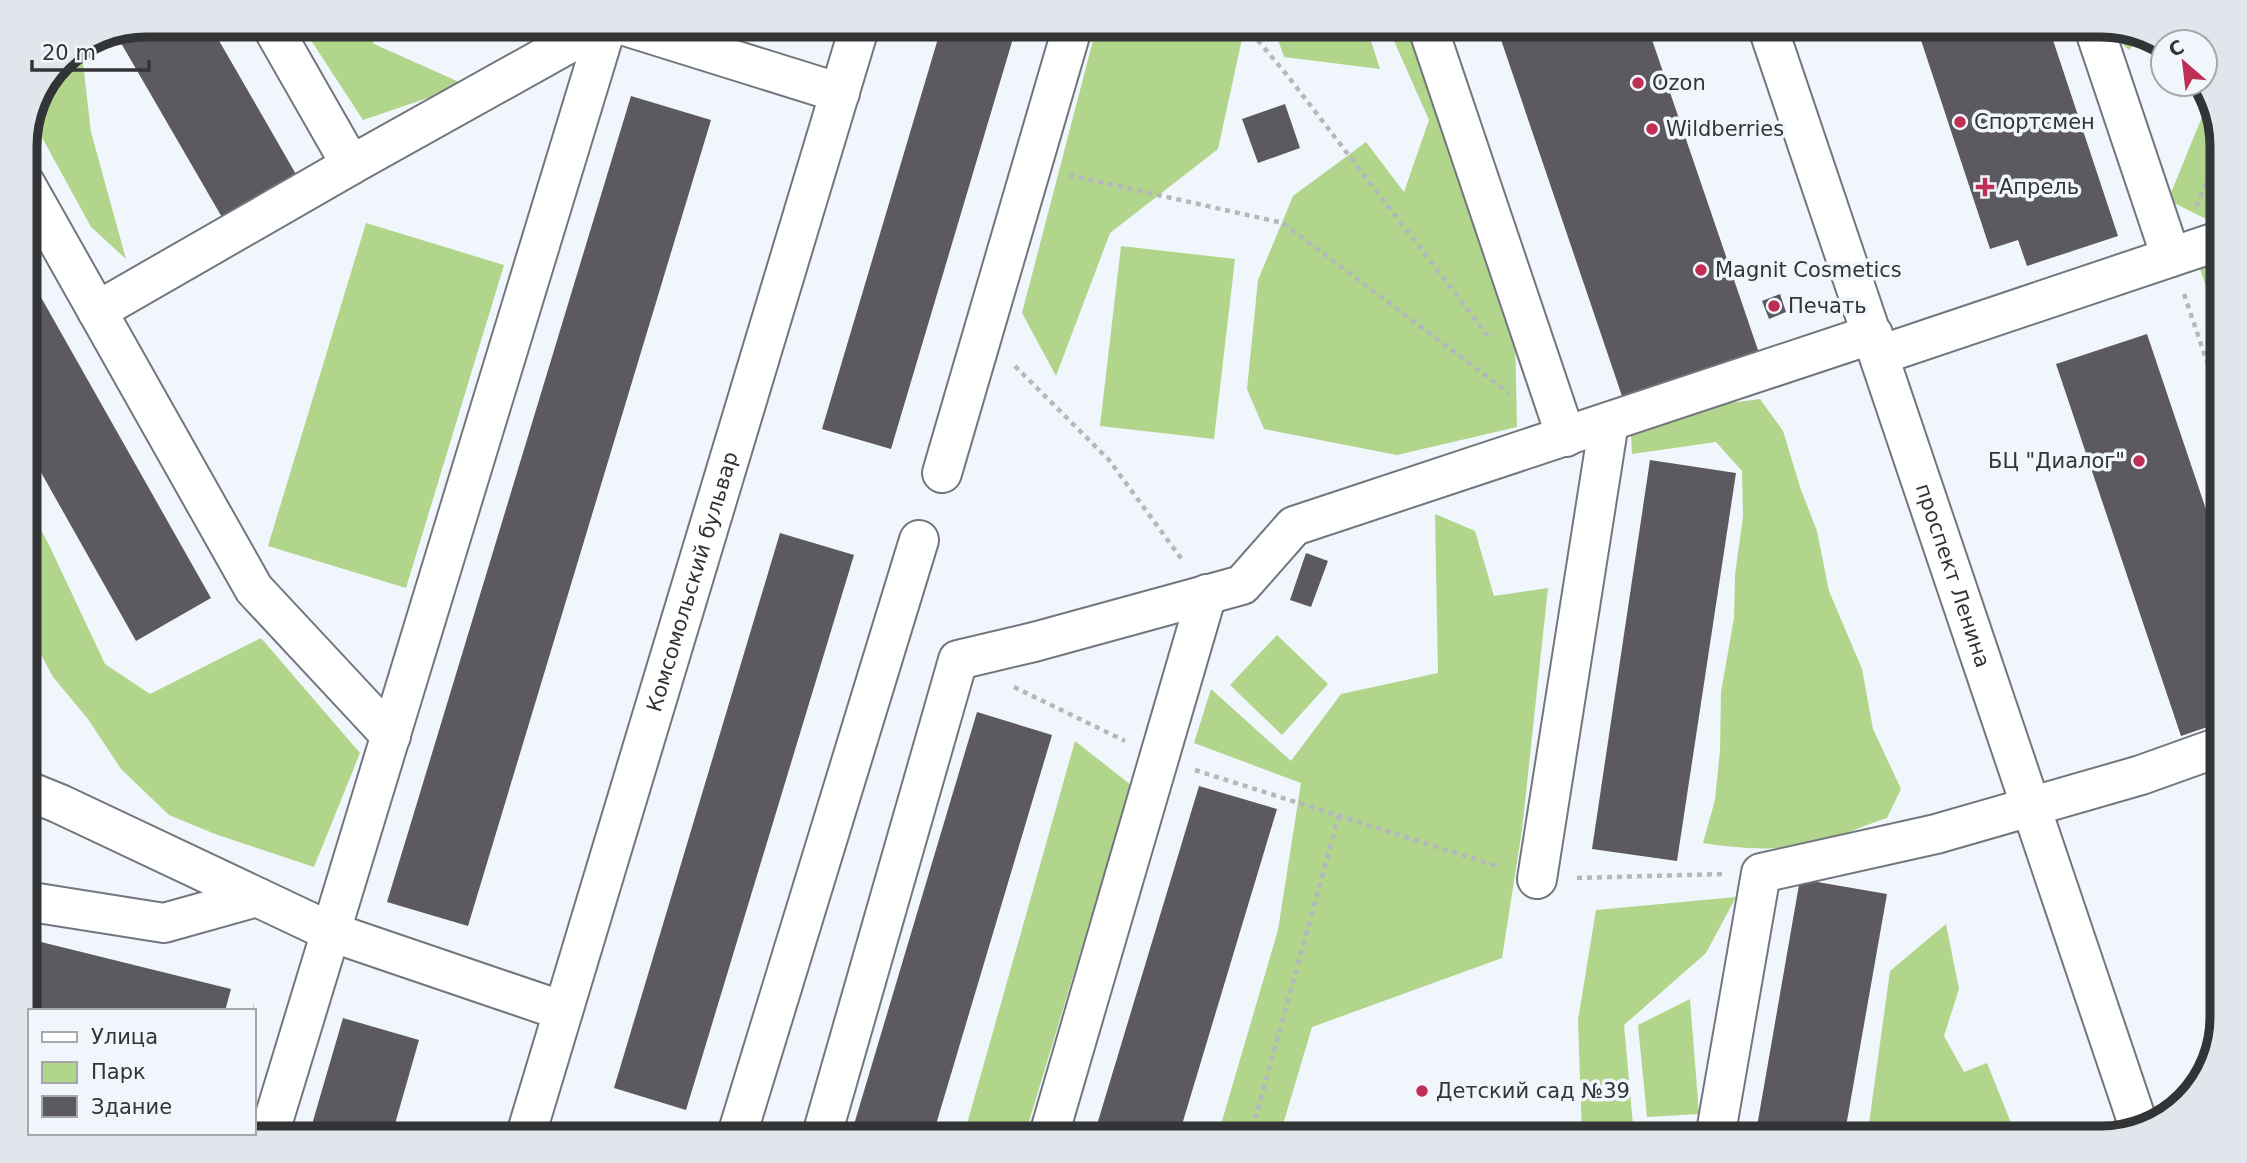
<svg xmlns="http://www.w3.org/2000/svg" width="2247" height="1163" font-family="'DejaVu Sans',sans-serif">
	<rect width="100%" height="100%" fill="#f0f6fc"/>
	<!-- green -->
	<path fill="#b1d58b" d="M301 25H365L374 44 466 85 363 120Z
		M1097 25H1245L1218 149 1110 233 1056 376 1022 313Z
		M1273 25H1366L1380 69 1284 57Z
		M1387 25H1406L1515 339 1517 427 1397 455 1264 429 1247 389 1258 280 1293 196 1366 142 1404 192 1429 120Z
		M2111 27 2143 34 2129 50 2112 34Z
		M81 46 91 132 126 259 91 227 33 121 60 60Z
		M2209 100 2222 138V217L2210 221 2168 200Z
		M366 223 504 265 406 588 268 546Z
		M1121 246 1235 259 1214 439 1100 426Z
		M2222 262V332L2200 269Z
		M1760 399 1783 431 1801 490 1817 531 1829 591 1862 669 1873 729 1901 789 1887 818C1865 825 1843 835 1821 841 1783 852 1741 849 1703 843L1715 800 1720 751 1721 692 1734 618 1735 575 1743 516 1742 471 1716 442 1632 454 1631 435 1691 408Z
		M25 499 50 547 105 664 150 694 261 638 360 753 314 867 215 834 169 815 121 769 88 719 53 677 25 624Z
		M1435 514 1475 531 1494 596 1548 588 1522 830 1502 958 1312 1027 1279 1138H1217L1278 930 1301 783 1194 743 1211 689 1291 761 1341 694 1438 673Z
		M1277 635 1328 684 1282 735 1230 685Z
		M1075 741 1131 785 1024 1138H963Z
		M1736 897 1706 953 1624 1025 1634 1136 1641 1138H1582L1578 1020 1596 910Z
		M1946 924 1959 989 1944 1036 1964 1072 1987 1063 2017 1138H1867L1890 971Z
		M1690 999 1699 1114 1647 1117 1638 1025Z
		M254 1002V1138H148L150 1133H254V1011H252Z"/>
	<!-- building -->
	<path fill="#5c5a60" d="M146 25H210L297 176 223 219 114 31Z
		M450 25H479L457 37Z
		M942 25H1017L891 449 822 429Z
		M1496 25H1647L1759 353 1623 399Z
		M1916 25H2048L2118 236 2027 266 2018 240 1990 249Z
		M631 96 711 120 468 926 387 902Z
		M1285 104 1300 148 1258 163 1242 119Z
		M25 269 211 598 136 641 25 444Z
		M1780 294 1786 312 1769 319 1762 301Z
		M2147 334 2222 557V722L2181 736 2056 364Z
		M1650 460 1736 473 1677 861 1592 849Z
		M780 533 854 555 686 1110 614 1088Z
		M1306 553 1328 561 1311 607 1290 600Z
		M977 712 1052 735 932 1138H850Z
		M2222 775V808L2212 779Z
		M1199 786 1277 809 1178 1138H1093Z
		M1800 879 1887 894 1844 1138H1755Z
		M25 938 231 989 225 1011H30V1032L27 1031Z
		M343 1018 419 1040 391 1138H308Z"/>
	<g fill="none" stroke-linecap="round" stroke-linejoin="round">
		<defs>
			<g id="minor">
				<path d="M271 25 351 165 602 25"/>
				<path d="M622 25 840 93"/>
				<path d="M1427 25 1566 437"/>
				<path d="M2093 25 2171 257"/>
				<path d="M25 183 254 589 391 736"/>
				<path d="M97 311 351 165"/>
				<path d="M1880 355 2222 240"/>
				<path d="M942 473 1073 25"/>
				<path d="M25 793H33L60 804 331 932 563 1011"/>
				<path d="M1537 879 1609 422"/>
				<path d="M25 901 164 923 257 897"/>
				<path d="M268 1138 607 25"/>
				<path id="s1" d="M525 1138 860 25"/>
				<path d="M736 1138 919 540"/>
				<path d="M821 1138 958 660 1034 642 1242 585 1294 526 1873 334"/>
				<path d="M1048 1138 1207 594"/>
				<path d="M1715 1138 1761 873 1936 834 2141 775 2222 746"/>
			</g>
			<g id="major">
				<path id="s2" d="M1767 25 2139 1127"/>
			</g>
		</defs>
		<!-- minor casing -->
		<use href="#minor" stroke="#72777d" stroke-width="42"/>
		<!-- major casing -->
		<use href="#major" stroke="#72777d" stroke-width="42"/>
		<!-- path -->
		<path stroke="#b4b8bd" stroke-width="4.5" stroke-dasharray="5 5" stroke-linecap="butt" d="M1245 25 1287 75 1488 336
			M1069 175 1283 223 1509 393
			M2196 206 2222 149
			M2184 294 2222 406
			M1015 366 1109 460 1183 561
			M1014 687 1125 741
			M1195 770 1500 867
			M1577 878 1722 874
			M1250 1138 1339 815"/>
		<!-- minor -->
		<use href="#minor" stroke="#fff" stroke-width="38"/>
		<!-- major -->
		<use href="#major" stroke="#fff" stroke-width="38"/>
	</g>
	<!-- markers -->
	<g fill="#bf2f54" stroke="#f0f6fc" stroke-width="2.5">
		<circle cx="1638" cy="83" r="7"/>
		<circle cx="1960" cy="122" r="7"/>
		<circle cx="1652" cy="129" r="7"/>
		<path d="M1981.5 176.5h7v7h7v7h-7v7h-7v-7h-7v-7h7z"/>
		<circle cx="1701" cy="270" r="7"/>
		<circle cx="1774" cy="306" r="7"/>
		<circle cx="2139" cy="461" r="7"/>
		<circle cx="1422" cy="1091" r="7"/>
	</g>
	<g text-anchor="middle" stroke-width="7" stroke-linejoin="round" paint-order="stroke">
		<!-- poi labels -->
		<g font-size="21" fill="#323436" stroke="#f0f6fc" text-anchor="start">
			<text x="1652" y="90">Ozon</text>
			<text x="1974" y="129">Спортсмен</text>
			<text x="1666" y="136">Wildberries</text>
			<text x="1999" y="194">Апрель</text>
			<text x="1715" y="277">Magnit Cosmetics</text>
			<text x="1788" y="313">Печать</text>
			<text x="2125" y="468" text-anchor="end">БЦ "Диалог"</text>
			<text x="1436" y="1098">Детский сад №39</text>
		</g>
		<!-- street labels -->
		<g font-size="21" fill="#323436" stroke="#f0f6fc">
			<text dy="7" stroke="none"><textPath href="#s2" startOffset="581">проспект Ленина</textPath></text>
			<text dy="7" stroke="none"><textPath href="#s1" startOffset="581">Комсомольский бульвар</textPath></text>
		</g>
	</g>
	<!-- crop -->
	<path d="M0 0H2247V1163H0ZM146 37H2101A109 109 0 0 1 2210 146V1017A109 109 0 0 1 2101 1126H146A109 109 0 0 1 37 1017V146A109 109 0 0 1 146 37Z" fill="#e1e6ec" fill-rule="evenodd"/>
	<path fill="none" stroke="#323436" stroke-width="9" d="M146 37H2101A109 109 0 0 1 2210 146V1017A109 109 0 0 1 2101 1126H146A109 109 0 0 1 37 1017V146A109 109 0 0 1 146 37Z"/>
	<!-- legend -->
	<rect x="28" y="1009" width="228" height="126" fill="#f0f6fc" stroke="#a4a8ad" stroke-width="2"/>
	<rect x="42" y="1032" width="35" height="10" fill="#ffffff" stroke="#a4a8ad" stroke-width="2"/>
	<text x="91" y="1044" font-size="21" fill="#323436">Улица</text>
	<rect x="42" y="1062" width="35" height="21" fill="#b1d58b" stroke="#a4a8ad" stroke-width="2"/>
	<text x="91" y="1079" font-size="21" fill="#323436">Парк</text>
	<rect x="42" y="1096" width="35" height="21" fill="#5c5a60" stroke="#a4a8ad" stroke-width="2"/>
	<text x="91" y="1114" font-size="21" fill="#323436">Здание</text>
	<!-- north arrow -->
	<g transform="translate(2184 63) rotate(332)"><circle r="33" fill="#f0f6fc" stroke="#a4a8ad" stroke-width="2"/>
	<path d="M0-5L12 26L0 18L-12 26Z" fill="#bf2f54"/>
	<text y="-10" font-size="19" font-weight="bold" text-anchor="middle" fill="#323436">С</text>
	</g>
	<!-- scale -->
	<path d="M32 60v10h117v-10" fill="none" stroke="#323436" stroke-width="3.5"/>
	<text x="42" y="60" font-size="21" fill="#323436" stroke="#f0f6fc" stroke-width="5" paint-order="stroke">20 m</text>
</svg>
